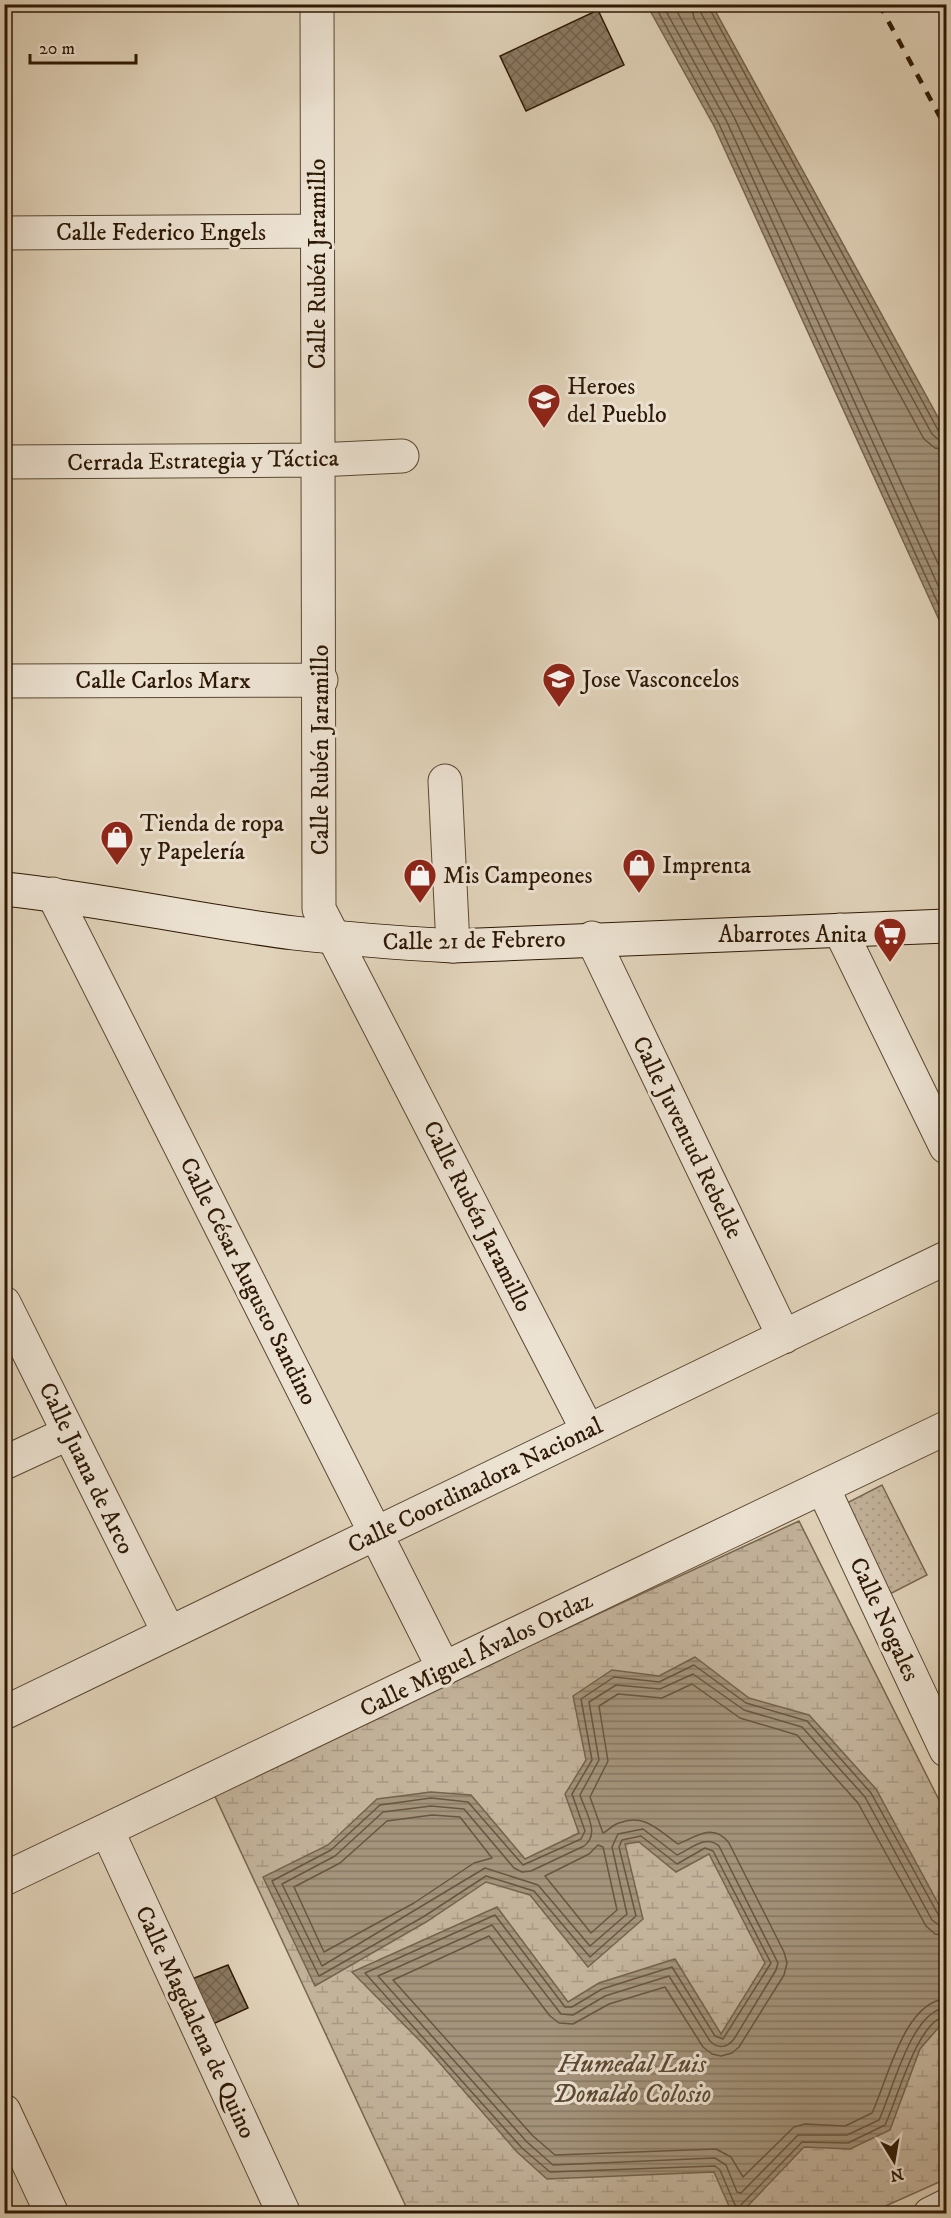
<svg xmlns="http://www.w3.org/2000/svg" width="951" height="2218" font-family="'IM FELL DW Pica',serif">
	<defs>
		<pattern id="grass-dots" width="8" height="8" patternUnits="userSpaceOnUse" patternTransform="scale(1.5)"><rect width="8" height="8" fill="#c3b39b"/><path d="M2 2h.1M6 6h.1" fill="none" stroke="#a89984" stroke-width="1.8" stroke-linecap="round"/></pattern>
		<pattern id="wetland-marsh" width="20" height="14" patternUnits="userSpaceOnUse" patternTransform="scale(1.5)"><rect width="20" height="14" fill="#c3b39b"/><path d="M1 5h8M5 5V1M11 12h8M15 12V8" fill="none" stroke="#a89984"/></pattern>
		<pattern id="water-rules" width="6" height="5" patternUnits="userSpaceOnUse" patternTransform="scale(1.5)"><rect width="6" height="5" fill="#a4947c"/><path d="M0 2.5h6" fill="none" stroke="#867863"/></pattern>
		<pattern id="building-cross-hatch" width="8" height="8" patternUnits="userSpaceOnUse" patternTransform="scale(1.5)"><rect width="8" height="8" fill="#8b7a63"/><path d="M0 0l8 8M0 8l8-8" fill="none" stroke="#72634f"/></pattern>
	</defs>
	<rect width="100%" height="100%" fill="#e1d3ba"/>
	<filter id="stains"><feTurbulence type="fractalNoise" baseFrequency=".00333" numOctaves="4"/><feColorMatrix values="0 0 0 0 .2 0 0 0 0 .09 0 0 0 0 .02 0 0 0 .5 -.17"/></filter>
	<radialGradient id="worn" r=".72"><stop offset=".6" stop-color="#630" stop-opacity="0"/><stop offset="1" stop-color="#630" stop-opacity=".3"/></radialGradient>
	<!-- grass -->
	<path fill="url(#grass-dots)" stroke="#786650" stroke-width="1.5" d="M882 1485 927 1575 882 1598 839 1507Z"/>
	<!-- wetland -->
	<path fill="url(#wetland-marsh)" stroke="#786650" stroke-width="1.5" d="M799 1521 946 1814V2179L870 2213H409L213 1792Z"/>
	<!-- water -->
	<path fill="url(#water-rules)" stroke="#75634c" stroke-width="1.5" d="M647 5H712L946 432V635L714 126Z
		M695 1657 749 1698 809 1715 876 1789 946 1918V2019L920 2049 890 2130 850 2149 804 2147 741 2213H732L714 2172 547 2179 517 2152 424 2045 352 1972 497 1907 568 2002 599 1983 675 1959 721 2034 765 1963 709 1854 676 1872 639 1842 625 1844 643 1919 588 1967 530 1895 486 1882 426 1922 315 1986 263 1877 328 1845 377 1799 431 1792 471 1795 525 1859 579 1833 565 1794 586 1760 573 1696 612 1670 659 1676Z"/>
	<g fill="none" stroke-linecap="round" stroke-linejoin="round">
		<!-- shore -->
		<path stroke="#695640" stroke-width="1.5" d="M654 4 719 124 946 621
			M662 4 726 120 946 603
			M673 4 734 117 946 581
			M691 4 694 18 924 439 935 448 946 450
			M700 4 701 13 932 434 939 440 946 441
			M707 4 938 430 946 434
			M432 1815 460 1817 492 1858 474 1863 414 1903 324 1952 294 1887 340 1863 387 1821Z
			M598 1845 603 1847 617 1910 591 1933 545 1876 589 1854Z
			M946 1919 939 1916 871 1793 807 1721 746 1703 694 1665 659 1682 614 1677 581 1699 592 1760 572 1794 585 1831 581 1839 523 1865 468 1802 431 1798 380 1805 331 1850 272 1881 319 1976 423 1917 486 1876 534 1891 590 1957 636 1916 619 1847 622 1840 641 1836 677 1864 705 1848 713 1851 771 1963 723 2039 715 2036 672 1967 602 1989 572 2007H565L495 1915 365 1973 522 2148 550 2172 715 2166 720 2170 735 2205 739 2207 802 2142 848 2143 885 2125C897 2101 917 2020 946 2016
			M946 1927 939 1925 932 1920 865 1797 802 1727 744 1710 693 1674 660 1689 616 1685 589 1702 599 1760 580 1795C585 1811 601 1834 584 1846L531 1871 522 1872 514 1868 464 1809 431 1806 383 1812 335 1856 282 1884 322 1966 485 1868 538 1885 590 1946 627 1914 612 1847 618 1834 643 1829 677 1855C691 1849 705 1834 719 1846L778 1963 776 1970 734 2039C727 2048 718 2049 710 2041L669 1976 605 1996 573 2015 561 2014 492 1925 378 1976 527 2142 553 2165 715 2158 726 2165 737 2192 741 2193 798 2135H847L879 2120C892 2093 911 2010 946 2008
			M946 1936 935 1934 926 1926 858 1803 797 1735 740 1718 692 1684 662 1698 618 1694 599 1706 608 1761 590 1797 603 1833C608 1831 612 1825 619 1823 645 1813 658 1830 678 1844 696 1837 713 1822 729 1843L784 1952 787 1963 784 1975 739 2047 732 2053 721 2056 712 2054 703 2047 665 1987 609 2004 573 2024 559 2023 550 2016 489 1936 393 1980 533 2136 555 2155 716 2149 731 2157 743 2177 794 2127 805 2124 845 2126 872 2113C887 2082 904 2001 946 1999"/>
	</g>
	<!-- building -->
	<path fill="url(#building-cross-hatch)" stroke="#2e1904" stroke-width="1.5" d="M598 10 624 65 526 111 500 56Z
		M228 1965 248 2008 213 2024 192 1979Z"/>
	<g fill="none" stroke-linecap="round" stroke-linejoin="round">
		<defs>
			<path id="street" d="M317 4 319 909 588 1431
				M4 233 317 231
				M4 462 317 460 402 456
				M4 681 321 680
				M445 781 453 946
				M53 894 444 1669
				M840 930 946 1147
				M592 938 784 1337
				M4 1303 169 1633
				M4 1463 69 1433
				M823 1488 946 1750
				M4 1713 946 1258
				M107 1830 284 2214
				M4 1879 946 1428
				M4 2111 52 2214
				M930 2214 946 2206"/>
			<path id="secondary" d="M4 889C102 899 197 921 294 933 347 939 400 943 453 946L946 926"/>
		</defs>
		<!-- street casing -->
		<use href="#street" stroke="#5b4832" stroke-width="35"/>
		<!-- secondary casing -->
		<use href="#secondary" stroke="#2e1904" stroke-width="35"/>
		<!-- street -->
		<use href="#street" stroke="#ece2d2" stroke-width="33"/>
		<!-- secondary -->
		<use href="#secondary" stroke="#ece2d2" stroke-width="33"/>
		<!-- rail -->
		<path stroke="#2e1904" stroke-width="4.5" stroke-dasharray="10 10" stroke-linecap="butt" d="M879 4 946 128"/>
	</g>
	<!-- icons -->
	<defs>
		<symbol id="school-pin" viewBox="-11 -11 22 30"><path d="M0 17L-7.5 6A9.5 9.5 0 1 1 7.5 6Z" fill="#8f2418" stroke="#ece2d2"/><path d="M0-5L7-2L0 1L-7-2ZM-4 1L0 2.5L4 1V4Q0 6-4 4Z" fill="#fff"/></symbol>
		<symbol id="shop-pin" viewBox="-11 -11 22 30"><path d="M0 17L-7.5 6A9.5 9.5 0 1 1 7.5 6Z" fill="#8f2418" stroke="#ece2d2"/><path d="M-5-2.5h2.3a2.7 3.5 0 0 1 5.4 0H5L5.5 6h-11ZM-1.5-2.5h3a1.5 2.3 0 0 0-3 0Z" fill="#fff"/></symbol>
		<symbol id="supermarket-pin" viewBox="-11 -11 22 30"><path d="M0 17L-7.5 6A9.5 9.5 0 1 1 7.5 6Z" fill="#8f2418" stroke="#ece2d2"/><path d="M-6-5.5h2.5l.6 2H6L4.5 2H-2.5L-4.4-4H-6ZM-1.5 3.2a1.3 1.3 0 1 0 .1 0ZM3 3.2a1.3 1.3 0 1 0 .1 0Z" fill="#fff"/></symbol>
	</defs>
	<g fill-rule="evenodd">
		<use href="#school-pin" x="525" y="381" width="38" height="52"/>
		<use href="#school-pin" x="540" y="660" width="38" height="52"/>
		<use href="#shop-pin" x="98" y="818" width="38" height="52"/>
		<use href="#shop-pin" x="620" y="846" width="38" height="52"/>
		<use href="#shop-pin" x="401" y="856" width="38" height="52"/>
		<use href="#supermarket-pin" x="871" y="915" width="38" height="52"/>
	</g>
	<g text-anchor="middle" stroke-width="6" stroke-linejoin="round" paint-order="stroke">
		<!-- street labels -->
		<g font-size="24" fill="#2e1904" stroke="#ece2d2">
			<text x="161" y="240">Calle Federico Engels</text>
			<text transform="translate(317 264) rotate(-90)" y="8">Calle Rubén Jaramillo</text>
			<text transform="translate(203 460) rotate(-1)" y="8">Cerrada Estrategia y Táctica</text>
			<text x="163" y="688">Calle Carlos Marx</text>
			<text transform="translate(320 750) rotate(-90)" y="8">Calle Rubén Jaramillo</text>
			<text transform="translate(474 940) rotate(-1)" y="8">Calle 21 de Febrero</text>
			<text transform="translate(688 1137) rotate(64)" y="8">Calle Juventud Rebelde</text>
			<text transform="translate(478 1216) rotate(63)" y="8">Calle Rubén Jaramillo</text>
			<text transform="translate(249 1281) rotate(63)" y="8">Calle César Augusto Sandino</text>
			<text transform="translate(87 1468) rotate(64)" y="8">Calle Juana de Arco</text>
			<text transform="translate(475 1485) rotate(-26)" y="8">Calle Coordinadora Nacional</text>
			<text transform="translate(885 1619) rotate(65)" y="8">Calle Nogales</text>
			<text transform="translate(476 1654) rotate(-26)" y="8">Calle Miguel Ávalos Ordaz</text>
			<text transform="translate(196 2022) rotate(65)" y="8">Calle Magdalena de Quino</text>
		</g>
		<!-- poi labels -->
		<g font-size="24" fill="#2e1904" stroke="#ece2d2" text-anchor="start">
			<text x="567" y="394">Heroes<tspan x="567" dy="28">del Pueblo</tspan></text>
			<text x="582" y="687">Jose Vasconcelos</text>
			<text x="140" y="831">Tienda de ropa<tspan x="140" dy="28">y Papelería</tspan></text>
			<text x="662" y="873">Imprenta</text>
			<text x="443" y="883">Mis Campeones</text>
			<text x="867" y="942" text-anchor="end">Abarrotes Anita</text>
		</g>
		<!-- water labels -->
		<g font-size="26" font-style="italic" fill="#5d4a34" stroke="#ece2d2">
			<text x="632" y="2072">Humedal Luis<tspan x="632" dy="30">Donaldo Colosio</tspan></text>
		</g>
	</g>
	<!-- margin -->
	<rect width="951" height="2218" fill="none" stroke="#e1d3ba" stroke-width="24"/>
	<rect x="6" y="6" width="939" height="2206" fill="none" stroke="#2e1904" stroke-width="3"/>
	<rect x="12" y="12" width="927" height="2194" fill="none" stroke="#2e1904" stroke-width="1.5"/>
	<!-- north arrow -->
	<g transform="translate(894 2161) rotate(169)" stroke="#ece2d2" stroke-width="4.5" paint-order="stroke">
	<path d="M0-4.5L10 22L0 15L-10 22Z" fill="#2e1904"/>
	<text y="-9" font-size="16" font-weight="bold" text-anchor="middle" fill="#2e1904">N</text>
	</g>
	<!-- scale -->
	<path d="M30 54v9h106v-9" fill="none" stroke="#2e1904" stroke-width="3"/>
	<text x="39" y="54" font-size="18" fill="#2e1904" stroke="#ece2d2" stroke-width="4.5" paint-order="stroke">20 m</text>
	<rect width="100%" height="100%" filter="url(#stains)"/>
	<rect width="100%" height="100%" fill="url(#worn)"/>
</svg>
